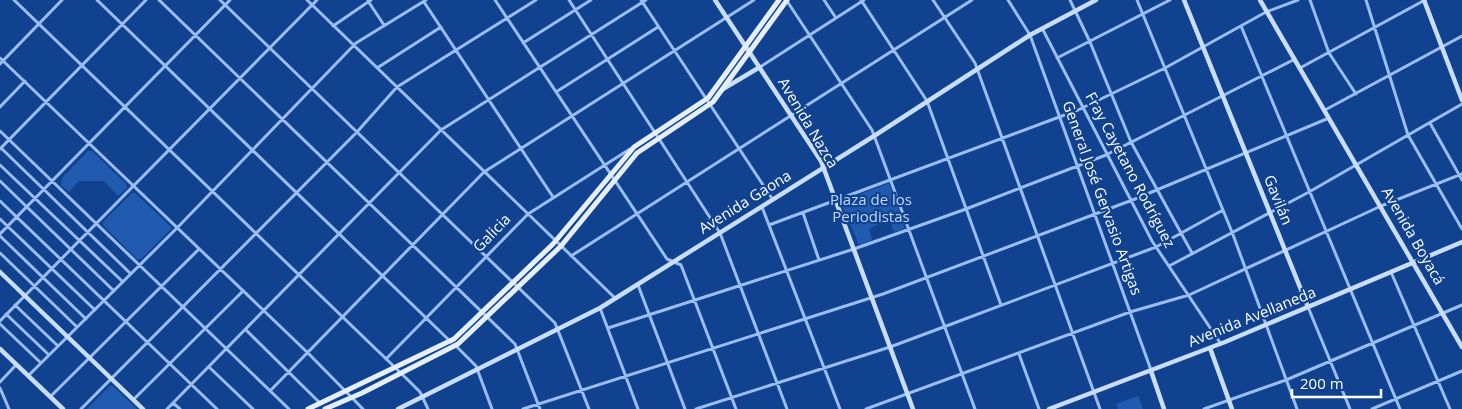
<svg xmlns="http://www.w3.org/2000/svg" width="1462" height="409" font-family="'Open Sans',sans-serif">
	<rect width="100%" height="100%" fill="#104290"/>
	<!-- green -->
	<path fill="#215bb0" d="M88 151H92L126 184 127 188 118 196 104 181H79L69 192 61 185 62 178Z
		M889 183 905 228 894 232 891 224 885 221 869 229 872 240 859 245 842 205 843 201Z
		M132 193H135L171 227V229L141 259H137L103 225V222Z
		M110 386H113L137 409H87Z
		M1138 396 1143 409H1118L1116 404Z"/>
	<g fill="none" stroke-linecap="round" stroke-linejoin="round">
		<!-- street -->
		<path stroke="#9abef3" stroke-width="3" d="M14 0 408 380 420 392 428 409
			M97 0 451 342
			M159 0 515 344 540 409
			M220 0 555 323 589 409
			M307 0 615 298
			M495 0 667 259 681 265 736 409
			M569 0 720 233 787 409
			M641 0 773 200
			M824 0 836 18
			M861 0 927 101 1001 305
			M933 0 975 63 1100 409
			M1008 0 1030 35 1151 370
			M1070 0 1090 42 1131 142 1192 253
			M1137 0 1232 232 1297 409
			M1310 0 1329 53 1356 94
			M1366 0 1408 135 1462 229
			M368 1 384 25
			M787 1 872 130 975 409
			M424 2 553 197
			M333 26 371 0
			M1241 26 1400 409
			M1042 28 1152 241 1221 344
			M523 43 591 0
			M0 58 308 353 363 409
			M1057 58 1170 0
			M0 64 62 0
			M760 67 864 0
			M377 68 441 27
			M1300 68 1425 0
			M556 92 658 27
			M0 107 25 81
			M1325 110 1462 36
			M1430 123 1462 180
			M0 131 289 409
			M1 148 131 274
			M0 149 146 0
			M0 165 123 282
			M0 181 114 291
			M0 201 217 409
			M762 207 840 409
			M803 213 819 260
			M0 219 95 310
			M769 225 1078 110 1165 68 1266 12 1298 0
			M0 234 230 0
			M0 236 86 319
			M0 253 77 327
			M571 256 972 0
			M1169 266 1309 192 1462 104
			M1391 272 1450 409
			M638 285 685 409
			M15 305 58 346
			M1308 307 1350 409
			M600 308 638 409
			M6 314 49 355
			M0 321 317 0
			M0 324 41 363
			M608 328 854 249 966 209 1106 155 1295 59
			M246 330 320 403
			M456 346 476 366 492 409
			M1019 354 1039 409
			M386 359 528 214 630 149
			M209 367 253 409
			M28 376 177 228 356 43 426 0
			M0 382 16 365
			M0 388 9 409
			M270 391 484 172 754 0
			M50 397 199 249
			M133 400 243 291
			M173 403 180 409
			M81 409 357 132 397 87 536 0
			M167 409 441 130 646 0
			M523 409 883 294 1135 199 1329 118
			M696 409 890 347 949 325 1156 247 1223 210
			M866 409 1130 312 1189 295 1381 206 1462 174
			M1204 409 1286 380 1462 305
			M1372 409 1462 371"/>
		<!-- secondary -->
		<path stroke="#c9ddfd" stroke-width="4.5" d="M715 0 821 161 913 409
			M1184 0 1308 307
			M1260 0 1462 347
			M1424 0 1462 100
			M723 89 760 67
			M0 272 143 409
			M1210 348 1232 409
			M0 349 63 409
			M1151 371 1164 409
			M398 409 600 308 874 136 1030 35 1096 0
			M1049 409 1225 342 1462 242"/>
		<!-- primary -->
		<path stroke="#e6efff" stroke-width="5" d="M308 409 454 339 553 244 634 147 708 98 779 0
			M325 409 362 393 458 344 561 246 637 153 713 102 787 0"/>
	</g>
	<g text-anchor="middle" stroke-width="4.5" stroke-linejoin="round" paint-order="stroke">
		<!-- street labels -->
		<g font-size="15" fill="#fff" stroke="#104290">
			<text transform="translate(808 123) rotate(59)" y="5">Avenida Nazca</text>
			<text transform="translate(1130 170) rotate(62)" y="5">Fray Cayetano Rodríguez</text>
			<text transform="translate(1102 198) rotate(70)" y="5">General José Gervasio Artigas</text>
			<text transform="translate(1278 200) rotate(68)" y="5">Gavilán</text>
			<text transform="translate(745 202) rotate(-32)" y="5">Avenida Gaona</text>
			<text transform="translate(492 233) rotate(-46)" y="5">Galicia</text>
			<text transform="translate(1413 236) rotate(60)" y="5">Avenida Boyacá</text>
			<text transform="translate(1252 317) rotate(-22)" y="5">Avenida Avellaneda</text>
		</g>
		<!-- park labels -->
		<g font-size="15" fill="#c1dafe" stroke="#104290">
			<text x="871" y="205">Plaza de los<tspan x="871" dy="17">Periodistas</tspan></text>
		</g>
	</g>
	<!-- scale -->
	<path d="M1292 389v8h89v-8" fill="none" stroke="#ffffff" stroke-width="2.5"/>
	<text x="1300" y="389" font-size="15" fill="#ffffff" stroke="#104290" stroke-width="4" paint-order="stroke">200 m</text>
</svg>
